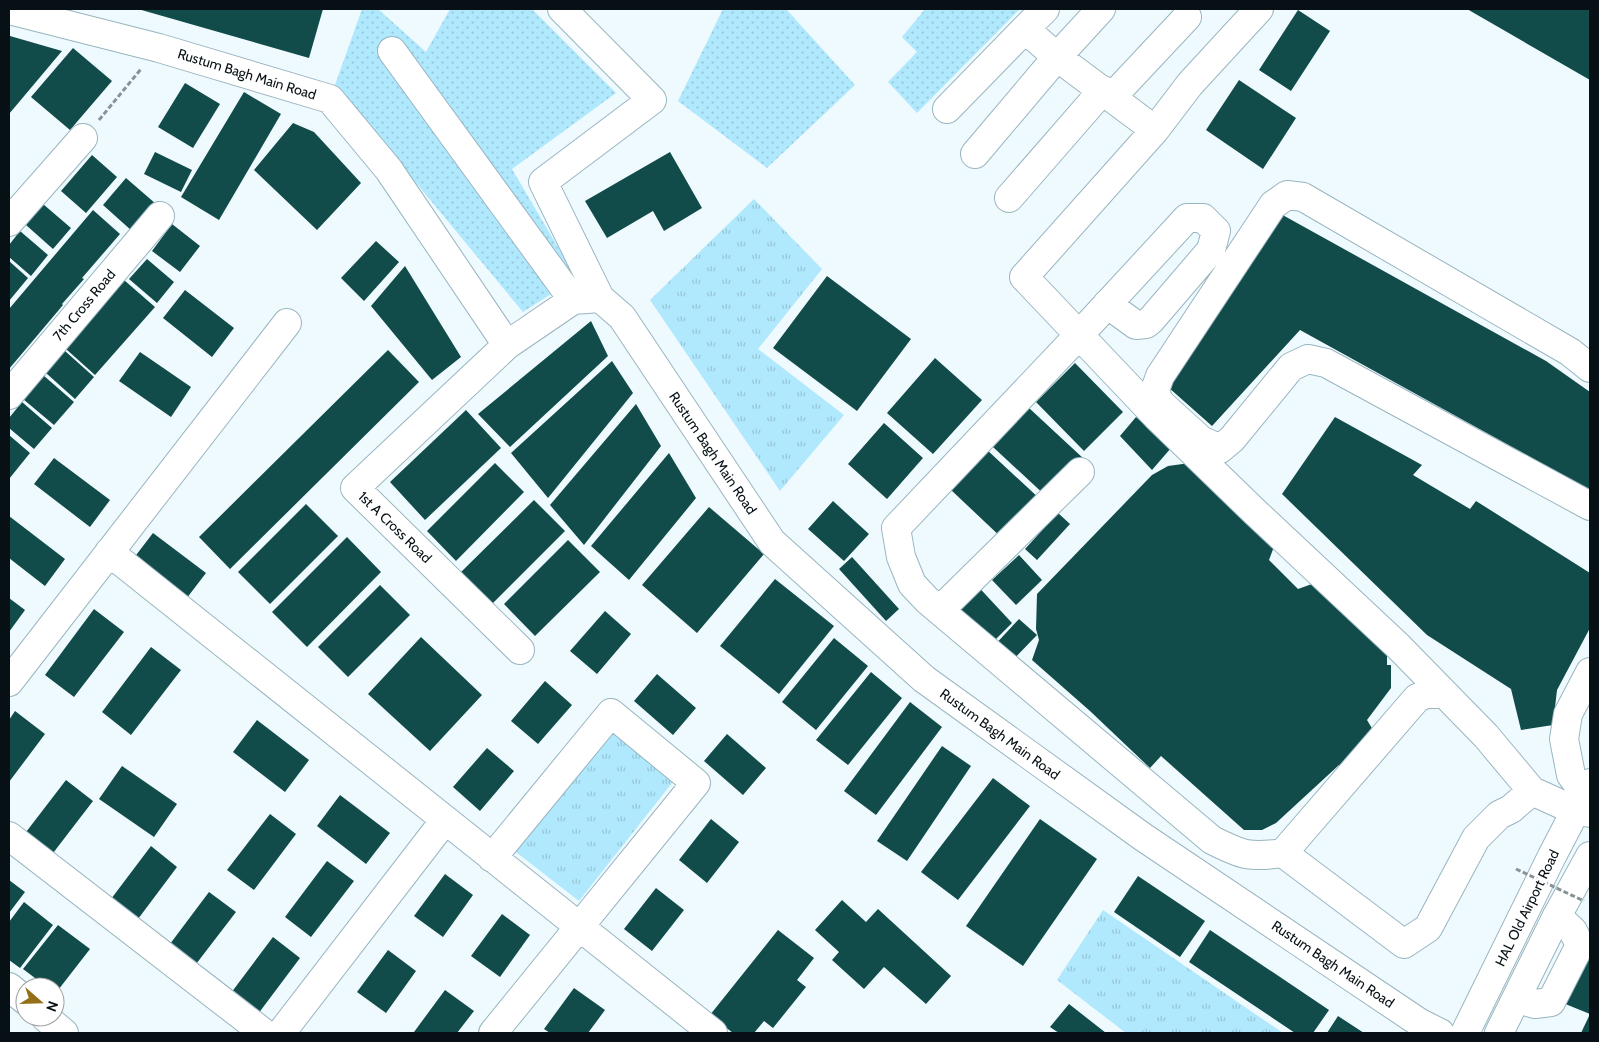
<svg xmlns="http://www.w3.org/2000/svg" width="1599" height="1042" font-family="Cabin,sans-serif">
	<defs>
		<pattern id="grass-dots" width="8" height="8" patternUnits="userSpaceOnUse" patternTransform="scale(1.25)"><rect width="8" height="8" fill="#b0e8fd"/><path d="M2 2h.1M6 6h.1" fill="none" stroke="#96c6d8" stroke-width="1.8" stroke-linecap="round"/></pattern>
		<pattern id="park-tufts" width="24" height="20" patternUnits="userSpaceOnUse" patternTransform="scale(1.25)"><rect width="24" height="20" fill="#b0e8fd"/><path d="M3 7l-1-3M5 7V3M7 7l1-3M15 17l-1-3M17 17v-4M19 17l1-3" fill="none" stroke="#96c6d8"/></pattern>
	</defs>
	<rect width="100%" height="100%" fill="#eefafe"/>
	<!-- grass -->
	<path fill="url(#grass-dots)" d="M362 9H378L426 52 450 9H532L616 93 512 169 576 278 523 312 335 85Z
		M723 9H786L855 85 767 168 678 101Z
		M925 9H1020L917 113 888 82 917 52 902 37Z"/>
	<!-- park -->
	<path fill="url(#park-tufts)" d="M754 199 822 269 758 349 844 415 780 491 650 300Z
		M610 725 676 778 579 901 512 849Z
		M1103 910 1283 1033H1126L1057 980Z"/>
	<!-- building -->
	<path fill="#114b4a" d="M138 9H323L309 58Z
		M1467 9H1590V80Z
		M1298 10 1330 31 1291 91 1259 70Z
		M10 36 62 51 9 114V37Z
		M73 48 112 81 70 130 31 97Z
		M1239 80 1296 118 1263 169 1206 130Z
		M185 83 220 104 193 148 158 127Z
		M244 92 281 114 219 220 181 197Z
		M293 123 314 132 361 183 317 230 254 170Z
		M155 152 192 170 181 192 144 174Z
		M670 152 702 208 664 231 653 211 607 238 585 201Z
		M92 155 117 177 86 213 61 191Z
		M126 178 156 204 132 231 103 205Z
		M43 204 71 228 53 249 26 225Z
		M93 210 120 234 82 278 84 279 62 304 63 305 9 369V309Z
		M1279 213 1546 361 1590 392V490L1300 330 1212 426 1168 387Z
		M172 224 200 246 180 272 152 251Z
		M20 231 48 255 31 276 9 257V245Z
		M376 241 399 262 364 301 341 278Z
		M147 259 174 282 157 303 129 279Z
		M9 261 28 278 9 301Z
		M405 266 461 357 432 380 371 306Z
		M827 276 911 339 857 411 773 348Z
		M124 280 155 307 95 375 66 349 88 323 87 322Z
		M185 290 234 328 212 357 163 318Z
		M591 321 608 356 510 447 478 414Z
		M388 350 419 382 230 569 199 537Z
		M65 351 94 377 75 399 46 373Z
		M140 352 191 387 171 417 119 381Z
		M935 358 982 400 933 454 887 413Z
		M612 361 633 393 548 498 511 453Z
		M1075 363 1123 412 1084 451 1036 402Z
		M43 375 74 402 54 425 23 399Z
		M22 402 52 428 34 449 9 428V418Z
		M636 404 661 446 584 545 550 505Z
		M1029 408 1084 459 1048 498 993 447Z
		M466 410 501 448 425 520 390 482Z
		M1136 417 1171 448 1152 470 1120 436Z
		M1335 417 1422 465 1413 475 1470 509 1476 501 1590 573V628L1557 690 1553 725 1521 730 1511 689 1427 635 1282 494Z
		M884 423 923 458 887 499 848 464Z
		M9 435 30 453 9 479Z
		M986 449 1041 500 1004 540 950 489Z
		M669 453 696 498 629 580 591 546Z
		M54 458 110 500 90 527 34 484Z
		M495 463 524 492 456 561 427 531Z
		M1190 463 1278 536 1269 560 1298 589 1312 584 1387 652V665H1391V688L1367 720 1373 730 1344 769 1339 765 1276 823 1262 830H1244L1161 756 1150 768 1090 711 1032 660 1039 640 1036 629 1037 594 1152 475 1168 466Z
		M534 500 565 531 488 608 457 576Z
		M833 501 869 534 844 561 808 529Z
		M306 504 338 536 270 604 238 572Z
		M709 507 764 554 697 633 642 585Z
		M1058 513 1070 524 1037 560 1025 549Z
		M9 516 65 559 45 586 9 558Z
		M153 533 206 573 183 603 130 563Z
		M347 537 381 572 307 647 272 612Z
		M568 540 600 572 535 636 504 604Z
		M1019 555 1042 580 1016 605 992 580Z
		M852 557 899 609 886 621 839 569Z
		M775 579 834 626 779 694 720 646Z
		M972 580 1012 623 992 643 951 600Z
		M380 585 410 615 348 677 318 647Z
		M9 598 25 610 9 632Z
		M94 609 124 632 74 697 45 675Z
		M605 611 631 634 597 674 570 651Z
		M1019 619 1037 635 1009 664 992 648Z
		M421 637 482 695 430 751 368 694Z
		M834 638 868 666 816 730 782 702Z
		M151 647 181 670 131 735 102 712Z
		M871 672 902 698 848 765 816 740Z
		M657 674 696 708 673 735 634 701Z
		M545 681 572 705 538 744 511 721Z
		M910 702 942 727 876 815 844 791Z
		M15 711 45 734 9 782V720Z
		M257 720 309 760 285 792 233 752Z
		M727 734 766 768 743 795 704 761Z
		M942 746 971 766 907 861 877 841Z
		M487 748 514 771 480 811 453 787Z
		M122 766 177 804 154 837 99 799Z
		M993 778 1030 806 958 900 921 872Z
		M66 780 93 801 50 857 23 836Z
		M340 795 390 833 366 864 317 826Z
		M270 814 296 834 254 890 227 870Z
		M711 819 739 842 707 883 679 860Z
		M1040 819 1097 859 1023 966 966 926Z
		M151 846 177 867 135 923 108 903Z
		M327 861 354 881 311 937 285 917Z
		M445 874 473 895 443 937 414 916Z
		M1138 876 1205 921 1180 957 1114 912Z
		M9 880 25 892 9 913Z
		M656 888 684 910 652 951 624 929Z
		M209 892 236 912 193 968 167 948Z
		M842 900 866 922 878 909 951 976 926 1004 884 967 864 989 832 960 839 952 815 930Z
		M24 902 53 925 20 968 9 960V922Z
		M502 914 530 935 500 977 471 956Z
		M58 925 90 949 55 994V987H47L23 969Z
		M778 930 814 958 797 980 806 987 773 1028 764 1021 754 1033H733L710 1015Z
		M1210 930 1329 1010 1313 1033H1295L1189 962Z
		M273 937 300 958 258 1014 231 993Z
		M388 950 416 971 386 1013 357 992Z
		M1578 955 1590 960V1033H1581L1590 1014 1558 1001Z
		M574 988 605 1010 588 1033H550L544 1029Z
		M445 990 474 1011 457 1033H416L414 1032Z
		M1069 1004 1106 1033H1059L1050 1027Z
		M1338 1016 1364 1033H1327Z"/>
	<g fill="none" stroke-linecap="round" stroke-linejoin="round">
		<defs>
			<path id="minor" d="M562 9 652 100 543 182 600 298
				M1259 9 1190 84 1155 130 1024 277 1158 418 1255 512 1398 646 1486 736 1532 791 1576 811 1590 813
				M9 10 159 48 330 99 389 170 507 345 573 300 600 298 622 317 772 542 924 679 1143 837 1420 1023 1440 1033
				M1025 29 1045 9
				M392 51 573 300
				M1112 97 1187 17
				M947 109 1025 29 1057 57 1155 130
				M975 154 1057 57 1101 9
				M1009 198 1103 90
				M9 222 83 138
				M1107 304 1136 325 1146 324 1151 320 1211 250 1216 231 1203 218H1187L1079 335 896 528 901 557 912 584 927 600 1212 840C1242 855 1249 858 1283 853
				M507 345 355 488 520 650
				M1590 368 1570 352 1303 197 1287 195 1273 205 1160 376 1155 390 1159 402 1201 440 1220 449 1232 439 1291 367 1308 359 1326 363 1590 506
				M9 395 160 216
				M109 552 713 1033
				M940 610 1080 472
				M9 682 287 323
				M1445 694H1426L1417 698 1283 853 1404 944 1428 928 1476 838 1499 815 1511 809 1532 791
				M1585 794 1571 775 1564 739 1568 714 1590 672
				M9 836 264 1033
				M492 858 611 713 696 783 493 1033
				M9 987 25 1000
				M1517 999 1535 1004 1551 1002 1580 945 1573 931 1557 916
				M45 1017 64 1033
				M281 1033 445 820"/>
			<path id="major" d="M1465 1033 1552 856 1590 783
				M1499 1033 1557 916 1590 856"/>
		</defs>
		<!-- minor casing -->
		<use href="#minor" stroke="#99b5c0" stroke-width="30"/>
		<!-- major casing -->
		<use href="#major" stroke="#99b5c0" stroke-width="30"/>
		<!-- path -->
		<path stroke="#889397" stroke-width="3" stroke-dasharray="5 2.5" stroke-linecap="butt" d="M99 120 141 69"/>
		<!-- minor -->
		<use href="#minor" stroke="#fff" stroke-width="28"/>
		<!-- major -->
		<use href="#major" stroke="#fff" stroke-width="28"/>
		<!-- path-bridge -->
		<path stroke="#889397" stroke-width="3" stroke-dasharray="5 2.5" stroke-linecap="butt" d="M1516 869 1584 901"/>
	</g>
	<g text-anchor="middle" stroke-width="5" stroke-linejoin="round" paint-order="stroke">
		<!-- street labels -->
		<g font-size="14" fill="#071115" stroke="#fff">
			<text transform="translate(247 74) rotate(17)" y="5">Rustum Bagh Main Road</text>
			<text transform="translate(84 305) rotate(-50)" y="5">7th Cross Road</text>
			<text transform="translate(713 453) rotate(56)" y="5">Rustum Bagh Main Road</text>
			<text transform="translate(395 527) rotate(44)" y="5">1st A Cross Road</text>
			<text transform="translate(1000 734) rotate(36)" y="5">Rustum Bagh Main Road</text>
			<text transform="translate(1527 908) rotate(-64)" y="5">HAL Old Airport Road</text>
			<text transform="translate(1333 964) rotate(34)" y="5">Rustum Bagh Main Road</text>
		</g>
	</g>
	<!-- border -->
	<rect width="1599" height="1042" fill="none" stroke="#071115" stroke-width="20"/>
	<!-- north arrow -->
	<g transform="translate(40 1002) rotate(110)"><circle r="24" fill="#ffffff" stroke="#9ca0a1"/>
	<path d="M0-4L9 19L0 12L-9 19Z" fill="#956f18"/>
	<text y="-8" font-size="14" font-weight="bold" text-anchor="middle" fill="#071115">N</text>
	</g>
</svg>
